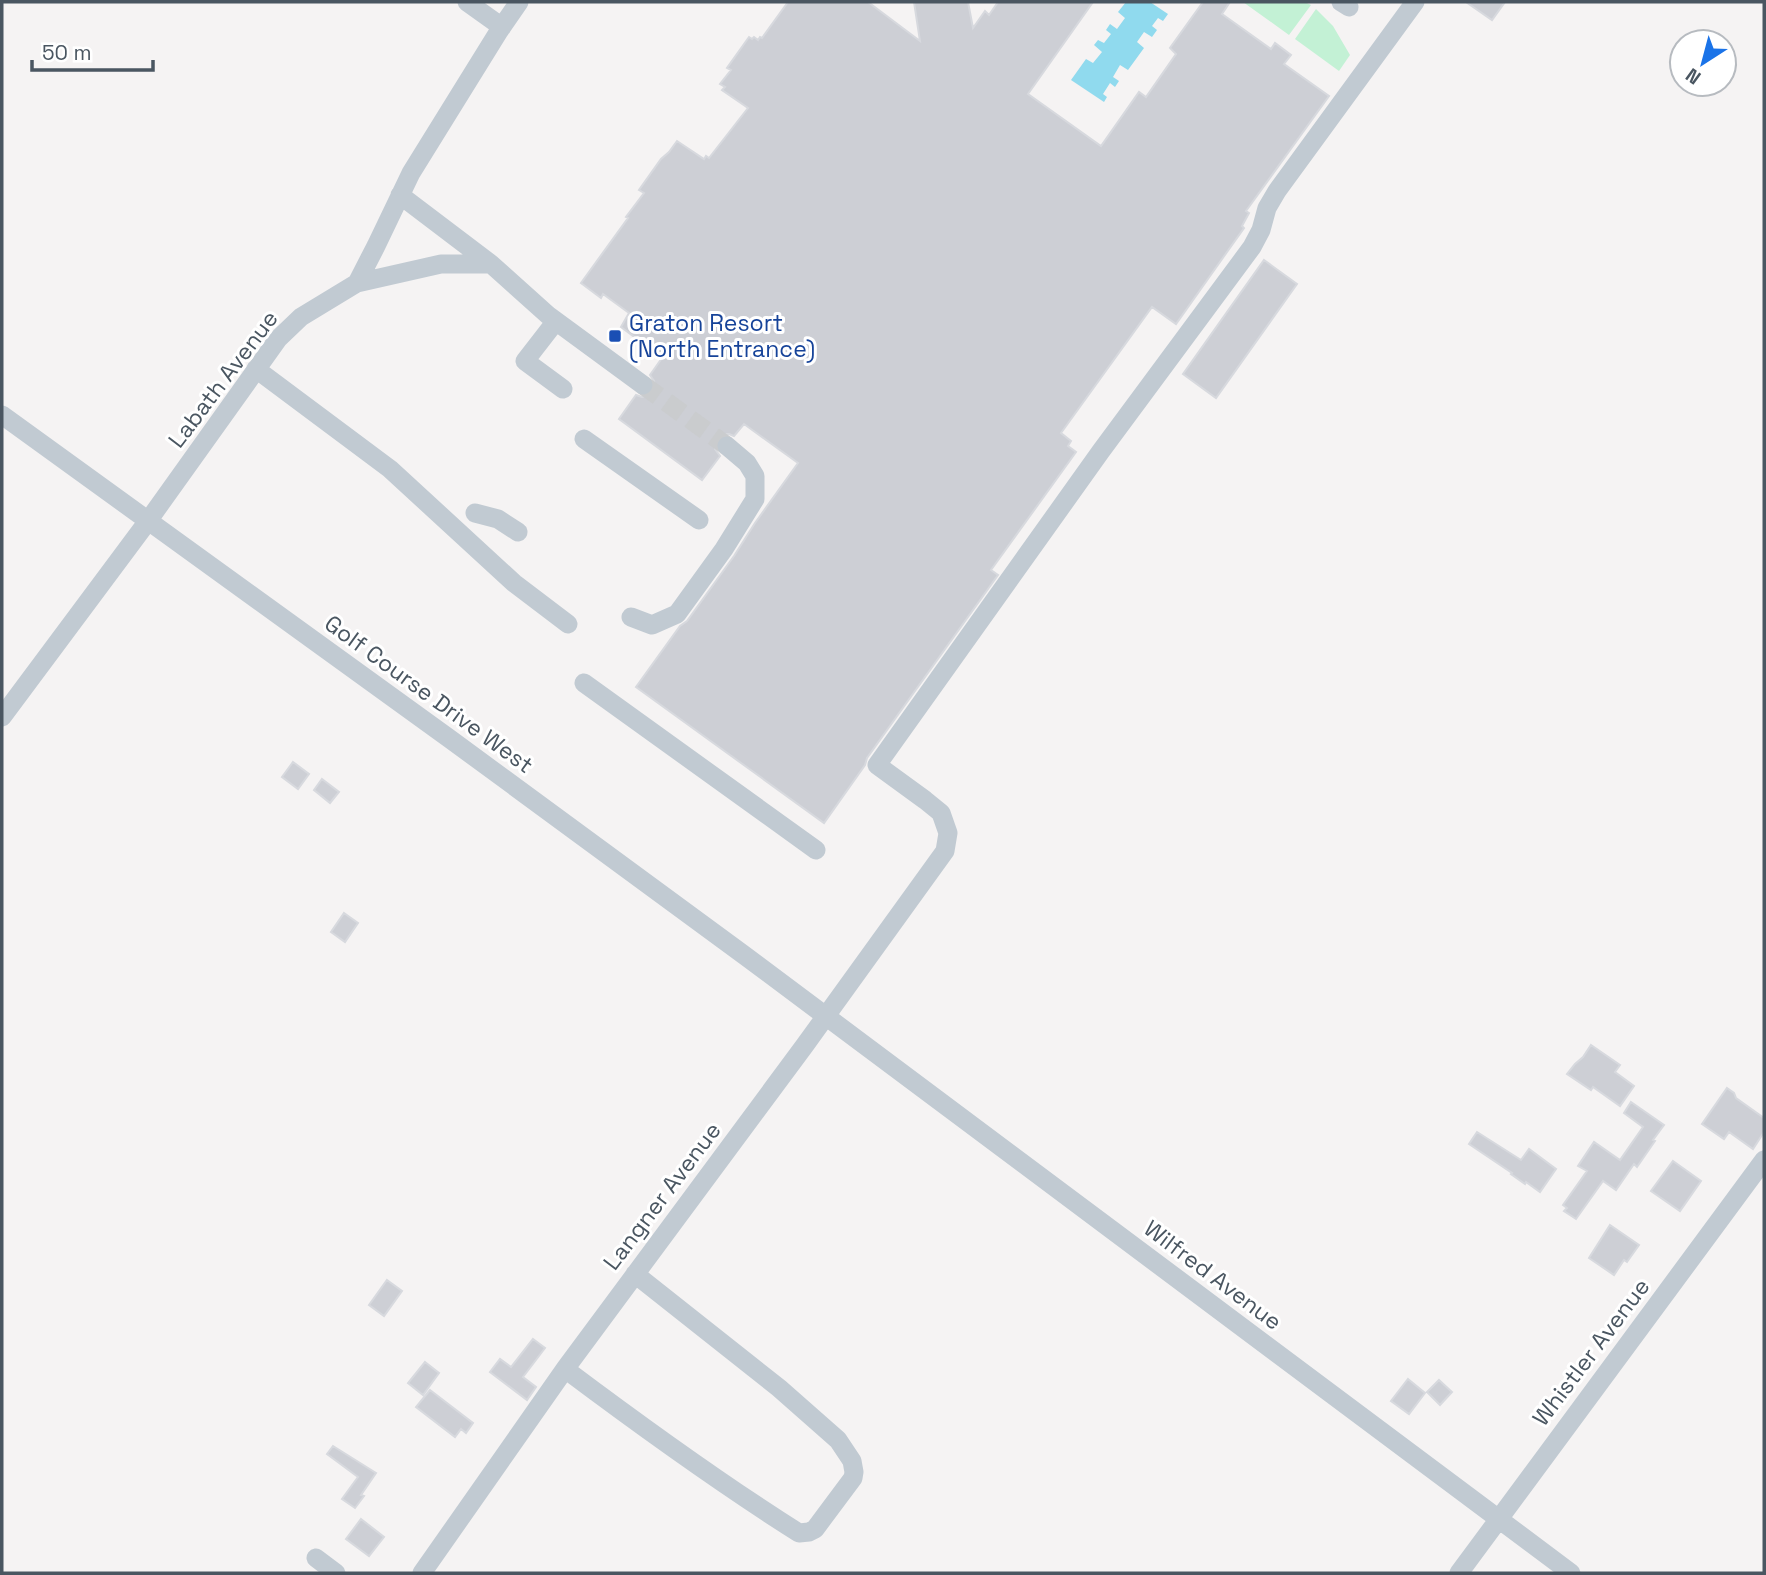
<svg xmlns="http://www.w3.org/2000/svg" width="1766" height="1575" font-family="'Space Grotesk',sans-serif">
	<rect width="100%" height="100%" fill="#f5f3f3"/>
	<!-- green -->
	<path fill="#c3f1d5" d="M1243 2H1305L1311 5 1289 35Z
		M1316 9 1333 26 1350 55 1339 71 1295 39Z"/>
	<!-- water -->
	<path fill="#90daee" d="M1126 2H1150L1168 14 1163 21 1158 18 1152 26 1157 30 1152 37 1144 32 1137 42 1144 48 1128 70 1120 65 1113 77 1119 81 1115 87 1110 83 1103 94 1107 97 1104 102 1071 80 1086 59 1093 63 1102 52 1094 45 1098 40 1104 43 1111 34 1106 30 1110 24 1117 29 1125 18 1118 12Z"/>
	<!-- building -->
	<path fill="#cdcfd5" stroke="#d7d9de" stroke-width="2" d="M788 2H868L920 41 914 2H968L973 28 985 11 989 15 998 2H1093L1028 94 1101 146 1139 92 1146 97 1176 54 1170 48 1203 2H1230L1222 14 1271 49 1275 43 1291 55 1284 64 1329 96 1246 211 1249 213 1242 226 1244 228 1176 324 1152 307 1061 433 1071 441 1068 446 1076 452 991 570 998 575 867 758 865 765 824 823 636 687 680 626 687 621 734 556 755 523 798 463 744 424 734 436 729 434H724L717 439 715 444V449L720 456 702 480 619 419 636 395 642 397 647 396 653 392 655 386 654 381 650 375 662 358 621 327 629 313 603 294 601 298 581 283 628 218 626 217 644 193 639 190 661 159 669 152 677 141 704 159 706 156 709 158 748 108 722 90 725 87 720 84 731 70 727 68 749 37 752 39 754 37 758 40 760 37 762 38Z
		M1466 2H1505L1492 20Z
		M1264 260 1297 284 1216 398 1183 374Z
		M293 762 309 774 298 789 282 777Z
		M322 779 339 792 330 803 314 790Z
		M344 913 358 923 345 942 331 932Z
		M1591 1045 1620 1065 1615 1072 1634 1086 1620 1106 1593 1087 1591 1090 1567 1074 1575 1064 1583 1057Z
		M1727 1088 1734 1093 1736 1098 1764 1118V1132L1753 1149 1729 1132 1724 1139 1702 1124Z
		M1631 1102 1664 1125 1653 1140 1655 1141 1637 1167 1634 1164 1616 1190 1603 1181 1576 1219 1564 1211 1567 1208 1563 1205 1587 1171 1578 1166 1594 1142 1620 1160 1643 1127 1624 1113Z
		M1477 1132 1521 1160 1529 1149 1556 1169 1540 1192 1526 1182 1525 1184 1511 1174 1512 1173 1469 1144Z
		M1673 1161 1701 1181 1680 1211 1651 1191Z
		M1610 1225 1639 1245 1627 1262 1624 1260 1614 1275 1589 1258Z
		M387 1280 402 1291 384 1316 369 1305Z
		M533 1339 545 1348 523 1377 536 1387 527 1400 490 1372 500 1359 511 1367Z
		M425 1362 439 1373 423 1395 408 1383Z
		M1408 1379 1425 1393 1409 1414 1391 1401Z
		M1439 1380 1452 1392 1440 1405 1427 1392Z
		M430 1390 473 1423 466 1433 461 1429 455 1437 416 1407Z
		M333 1446 376 1473 361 1495 364 1496 355 1508 342 1499 358 1477 327 1454Z
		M361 1519 384 1537 369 1556 346 1539Z"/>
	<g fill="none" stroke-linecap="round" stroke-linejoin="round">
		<!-- minor-tunnel -->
		<path stroke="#caccce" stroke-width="19" stroke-dasharray="19 10" stroke-linecap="butt" d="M643 385 727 446"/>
		<!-- minor -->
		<path stroke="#c1cad2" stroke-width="19" d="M467 2 502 27
			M1341 2 1349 7
			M400 195 491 264 549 316 643 385
			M357 283 441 264H491
			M556 321 525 361 563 389
			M256 369 390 469 514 583 568 624
			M2 415 450 739 744 955 1571 1573
			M584 439 699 520
			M475 513 498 519 518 532
			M631 617 652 625 677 614 724 549 755 499V476L747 463 727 446
			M584 683 816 850
			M2 717 148 521 278 339 301 317 357 283 376 246 411 173 499 31 519 2
			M565 1369C641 1426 718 1482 799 1533L809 1532 815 1529 853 1478 854 1472 852 1461 838 1440 779 1388 635 1274
			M316 1558 336 1573
			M422 1573 565 1369 805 1045 945 851 948 833 941 813 925 800 877 765 1101 451 1252 247 1261 230 1267 208 1277 191 1415 2
			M1459 1573 1764 1160"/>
	</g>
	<!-- markers -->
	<rect fill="#1a4fb4" stroke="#fff" stroke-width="2.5" x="608" y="329" width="14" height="14" rx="3.5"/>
	<g text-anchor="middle" stroke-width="6" stroke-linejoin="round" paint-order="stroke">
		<!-- transit labels -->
		<g font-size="23" fill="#164399" stroke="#fff" text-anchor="start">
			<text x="629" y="331">Graton Resort<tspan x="629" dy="26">(North Entrance)</tspan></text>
		</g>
		<!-- street labels -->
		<g font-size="23" fill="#4a5661" stroke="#fff">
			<text transform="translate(223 379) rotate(-53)" y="8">Labath Avenue</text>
			<text transform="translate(429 694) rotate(36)" y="8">Golf Course Drive West</text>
			<text transform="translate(662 1196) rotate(-53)" y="8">Langner Avenue</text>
			<text transform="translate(1213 1275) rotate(37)" y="8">Wilfred Avenue</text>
			<text transform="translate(1591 1352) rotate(-53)" y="8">Whistler Avenue</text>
		</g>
	</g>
	<!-- border -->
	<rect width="1766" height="1575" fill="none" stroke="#4a5661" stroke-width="7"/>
	<!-- north arrow -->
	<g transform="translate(1703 63) rotate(216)"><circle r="33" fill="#ffffff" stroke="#b7bbc0" stroke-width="2"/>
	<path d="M0-5L12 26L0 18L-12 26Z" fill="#1a73e8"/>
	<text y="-10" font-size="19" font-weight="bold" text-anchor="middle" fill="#4a5661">N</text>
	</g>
	<!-- scale -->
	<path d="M32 60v10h121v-10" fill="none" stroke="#4a5661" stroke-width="3.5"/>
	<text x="42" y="60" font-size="21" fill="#4a5661" stroke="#ffffff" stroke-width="5" paint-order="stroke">50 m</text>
</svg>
